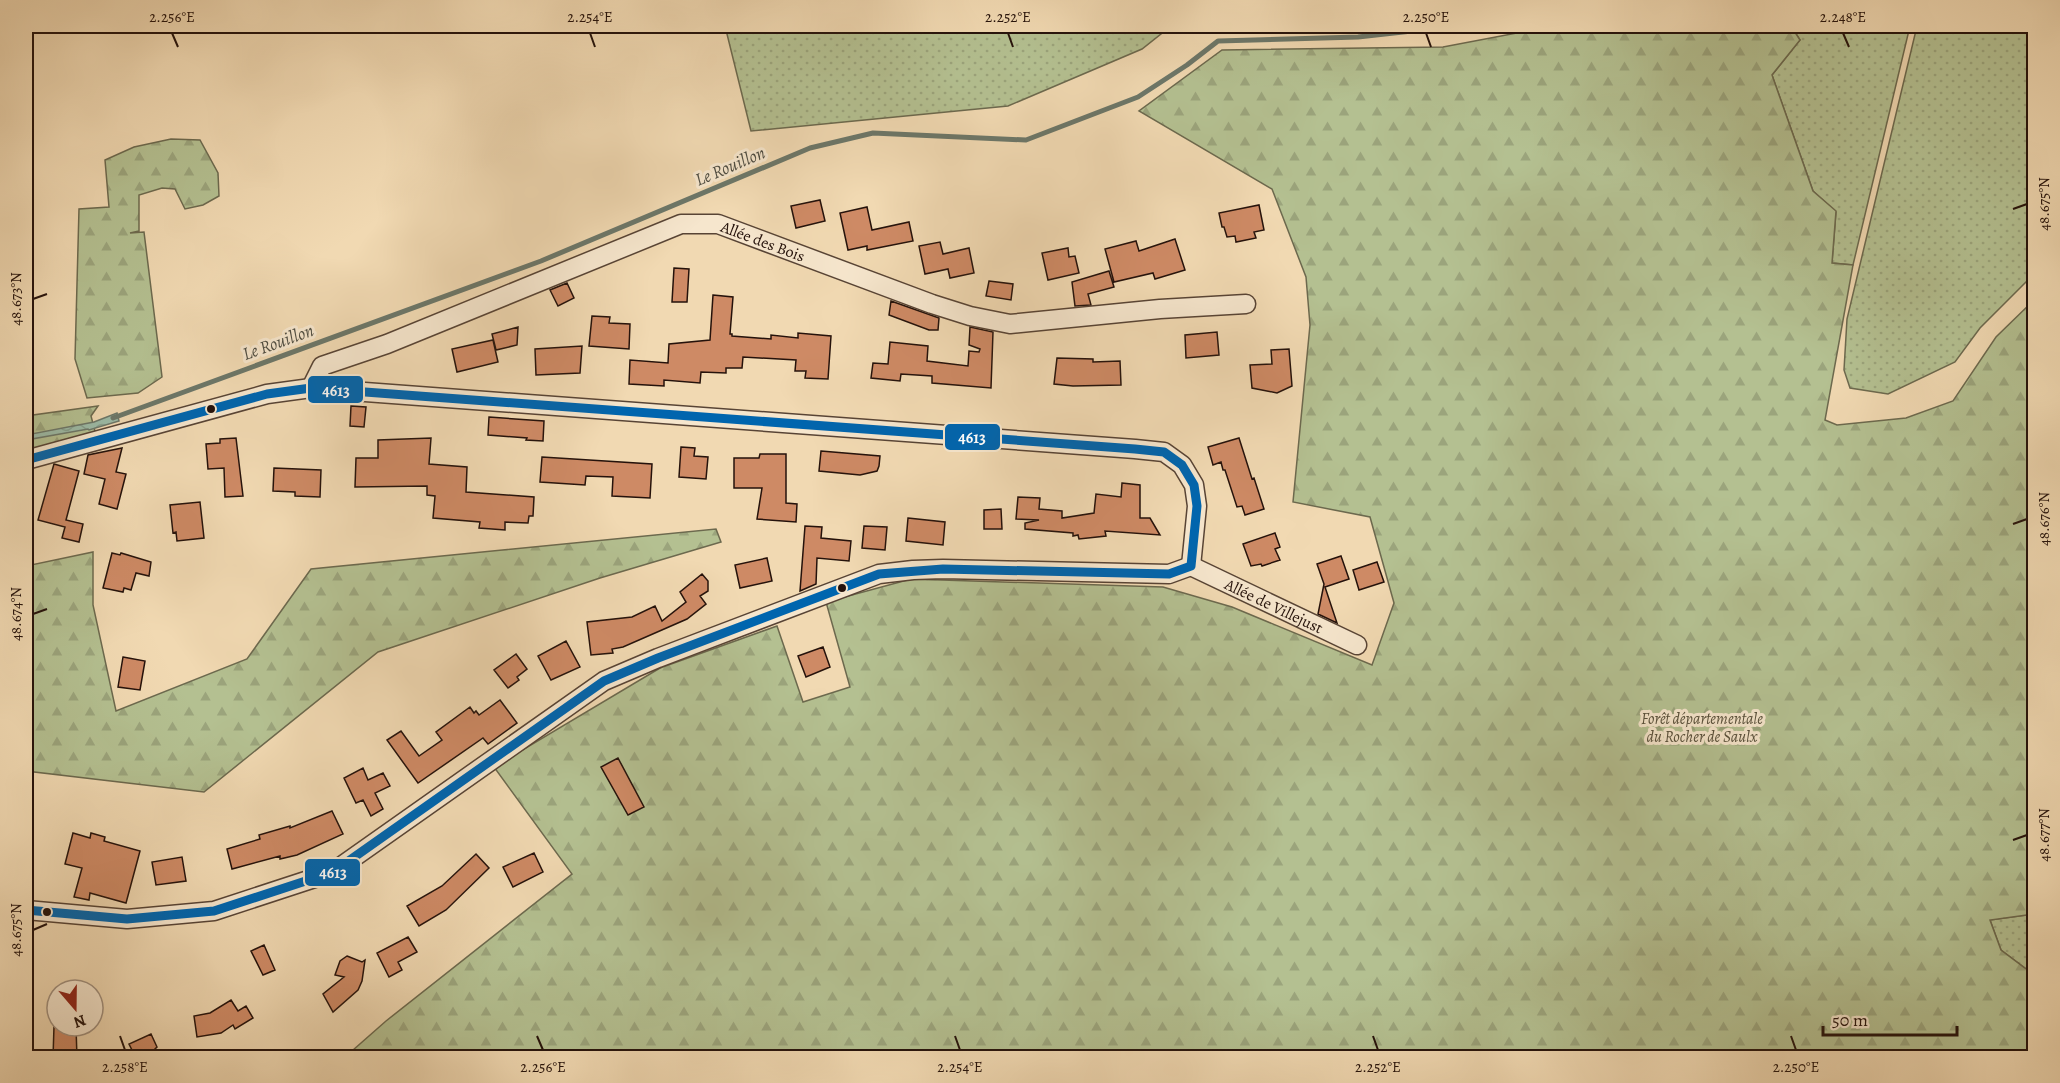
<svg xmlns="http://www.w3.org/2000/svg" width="2060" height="1083" font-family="Alegreya,serif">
	<defs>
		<pattern id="green-dots" width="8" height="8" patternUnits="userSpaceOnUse" patternTransform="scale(1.5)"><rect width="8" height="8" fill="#b4c091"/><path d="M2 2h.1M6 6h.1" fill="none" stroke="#9ba47c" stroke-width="1.8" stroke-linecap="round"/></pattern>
		<pattern id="forest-firs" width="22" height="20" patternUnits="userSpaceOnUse" patternTransform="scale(1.5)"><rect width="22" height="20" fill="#b4c091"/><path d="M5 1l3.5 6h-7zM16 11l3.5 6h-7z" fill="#9ba47c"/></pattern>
		<pattern id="water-waves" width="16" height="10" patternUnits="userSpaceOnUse" patternTransform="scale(1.5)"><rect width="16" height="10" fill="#9cbba7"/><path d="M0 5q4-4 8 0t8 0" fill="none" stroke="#86a08e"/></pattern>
	</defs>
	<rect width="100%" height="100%" fill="#f1d9b2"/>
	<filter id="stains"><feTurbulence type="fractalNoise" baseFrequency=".00333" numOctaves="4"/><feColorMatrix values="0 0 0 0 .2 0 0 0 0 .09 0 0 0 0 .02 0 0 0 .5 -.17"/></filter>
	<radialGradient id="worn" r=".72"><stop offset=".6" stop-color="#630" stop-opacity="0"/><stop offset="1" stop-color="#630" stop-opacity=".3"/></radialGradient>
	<!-- green -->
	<path fill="url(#green-dots)" stroke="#6c694e" stroke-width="1.5" d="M725 26H1171L1142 49 1008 106 751 131Z
		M1791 26H1910L1853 265 1832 263 1836 212 1813 191 1772 75 1800 40Z
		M1917 26H2034V274L1980 328 1955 362 1888 394 1850 388 1844 370 1847 319Z
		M2034 914V975L2001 950 1990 920Z"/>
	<!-- forest -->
	<path fill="url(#forest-firs)" stroke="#6c694e" stroke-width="1.5" d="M1553 26H1791L1800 40 1772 75 1813 191 1836 211 1832 263 1853 265 1825 420 1837 425 1906 418 1953 401 1996 337 2034 300V914L1990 920 2001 950 2034 975V1057L344 1058 386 1021 572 874 494 767 660 668 777 626 803 702 850 687 826 602 911 579 1163 587 1232 607 1372 665 1394 603 1370 517 1293 502 1310 325 1306 277 1272 189 1139 111 1222 50 1443 47Z
		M171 139 200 140 218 173 219 196 203 205 185 209 175 189 162 188 139 195V231L130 233 144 232 162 377 138 393 87 398 75 359 79 209 109 207 105 160 134 147Z
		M98 406 91 416 96 435 26 452V416Z
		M716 529 721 542 600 578 378 652 204 792 26 771V566L93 552V605L116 711 247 659 311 569Z"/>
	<!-- water -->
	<path fill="url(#water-waves)" stroke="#6c7769" stroke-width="1.5" d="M117 413 119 421 89 430 88 429 26 440V435L94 422Z"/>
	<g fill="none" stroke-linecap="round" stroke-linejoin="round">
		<!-- stream -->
		<path stroke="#6c7769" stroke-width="5" d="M113 418 541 261 810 148 873 133 1026 140 1138 97 1187 65 1218 41 1358 37 1457 26"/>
	</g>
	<!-- building -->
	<path fill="#ce8a65" stroke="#25120b" stroke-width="1.5" d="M820 200 825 221 796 228 791 206Z
		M1259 205 1264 230 1254 232 1256 238 1236 242 1235 236 1227 237 1224 227H1222L1219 213Z
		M867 207 872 230 909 222 913 241 867 250V246L848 250 840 213Z
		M1175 239 1185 270 1155 279 1153 273 1114 282 1105 249 1136 241 1139 251Z
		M940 242 943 254 969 248 974 273 950 278 948 269 925 274 919 246Z
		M1068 248 1069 257 1075 256 1079 273 1048 280 1042 253Z
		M674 268 689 269 687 302H672Z
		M1109 271 1114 287 1088 294 1091 305 1075 306 1072 282Z
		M989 281 1013 284 1011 300 986 296Z
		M567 283 574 298 558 306 550 290Z
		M713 295 733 297 730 334H732V336L771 339V335L798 338V333L831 336 828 379 805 378 806 371H795L796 360 743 357 742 368H726V373L701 372 700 383 664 380V386L629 384 630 360 668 363 669 344 710 340Z
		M891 301 939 318 938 330H929L889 315Z
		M592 316 610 317 609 323 630 324 629 349 589 346Z
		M518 327 517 345 496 350 492 334Z
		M970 327 993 332 991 388 932 383V376L901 374 900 381 871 378 873 363 888 364 890 342 928 346 927 361 968 366 969 351 979 352 980 349 969 345Z
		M1217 332 1219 355 1186 358 1185 335Z
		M493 340 498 362 457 372 452 349Z
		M582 346 580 373 536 375 535 349Z
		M1289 349 1292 386 1277 393 1252 388 1250 365 1272 364 1271 350Z
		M1057 358 1093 359V362L1120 361 1121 385 1073 386 1054 384Z
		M351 406 366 407 364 427 350 426Z
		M489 417 544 421 543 441 526 440 527 438 488 435Z
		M236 438 243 496 225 497 224 468 208 469 206 444 220 443V439Z
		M431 438 429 464 467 467 466 492 534 497 533 516H529L528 523 505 522V530L479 528 480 522 433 518 435 496 427 495V486L355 487 356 458H378V440Z
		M1239 438 1252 479 1254 478 1264 509 1245 515 1242 506 1237 507 1225 470H1223L1221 462 1213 465 1208 447Z
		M681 447 695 448 694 456 708 457 706 479 679 477Z
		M122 448 116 472 126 474 117 509 99 504 105 479 84 474 88 455Z
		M821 451 880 456 879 466 877 471 860 475 819 471Z
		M760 454H786V503L797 504 796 522 757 519 762 488H734V458H759Z
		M542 457 652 464 650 498 612 496 613 477 586 476 585 485 540 482Z
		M54 464 79 471 66 520 83 524 79 542 62 538 65 527 38 520Z
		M274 468 321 470 320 497 295 496V492L273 491Z
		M1122 483 1140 485V518H1150L1160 535 1105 531 1106 536 1079 539 1078 535 1073 536V533L1025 529V523L1039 520 1016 519 1018 497 1040 498 1039 509 1062 511V518L1094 513 1096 494 1121 497Z
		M200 502 204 538 177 541 176 532 173 533 170 505Z
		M1001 509 1002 529H984V510Z
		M908 518 945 522 943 545 906 541Z
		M805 526 822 527 821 538 851 541 849 561 817 558 816 584 800 591Z
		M864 526 887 527 885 550 862 548Z
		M1275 533 1280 547 1275 549 1280 560 1262 566 1261 564 1251 566 1243 544Z
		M112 553 120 555 121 553 151 562 149 576 136 573 131 590 124 588 123 592 103 588Z
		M1341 556 1349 579 1325 587 1337 623 1318 614 1324 584 1317 564Z
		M767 558 772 581 740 588 735 565Z
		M1377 562 1384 582 1359 590 1353 570Z
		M702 574 708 581V591L700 596 706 604 687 619 623 647 612 649 613 653 591 655 587 622 632 617 655 606 662 621 686 602 680 592Z
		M566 641 580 667 551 680 538 656Z
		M823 647 830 667 806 677 798 656Z
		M516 654 527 669 517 677 519 680 508 688 494 670Z
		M123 657 145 661 140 690 118 687Z
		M500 700 517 723 488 744 483 738 418 783 387 740 401 731 419 756 442 740 436 732 470 707 474 713 476 711 479 715Z
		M618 758 644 807 628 815 601 767Z
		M363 768 368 780 383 773 390 786 375 793 383 809 371 816 363 800 356 803 344 778Z
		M332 811 343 834 297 855 280 859V856L232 869 227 849 260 839 259 835 290 826V828Z
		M73 833 90 838 91 833 105 837 104 841 140 851 126 903 90 893 89 900 74 897 82 868 65 864Z
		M534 853 543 872 513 887 503 867Z
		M476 854 489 868 446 910 419 926 407 906 442 886Z
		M182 857 186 881 156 885 152 862Z
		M408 937 417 952 398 962 402 970 389 977 377 953Z
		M264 945 275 970 263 975 251 951Z
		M347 956 362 962 365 960 362 981 358 990 333 1012 323 994 344 977 335 975 340 961Z
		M231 1000 238 1011 246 1006 253 1018 235 1029 233 1025 221 1033 197 1037 194 1016 210 1013Z
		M54 1026 76 1027 77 1058H53Z
		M151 1034 157 1047 155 1049 159 1058H136L129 1044Z"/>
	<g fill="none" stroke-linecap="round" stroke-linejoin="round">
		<defs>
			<g id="minor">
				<path id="s1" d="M311 388 322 366 387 344 681 224H718L932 304 970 316 1010 324 1160 309 1246 304"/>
				<path d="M26 460 267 394 311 388 1135 449 1164 452 1182 465 1194 485 1197 506 1191 566"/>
				<path id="s2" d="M1191 566 1357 645"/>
				<path d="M26 910 127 919 214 911 333 872 604 681 658 658 879 574 913 570 943 569 1169 574 1191 566"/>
			</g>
		</defs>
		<!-- minor casing -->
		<use href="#minor" stroke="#584435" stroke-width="21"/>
		<!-- minor -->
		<use href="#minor" stroke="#f6e6cd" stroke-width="18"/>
		<defs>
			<path id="bus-1" d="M26 460 267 394 311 388 1135 449 1164 452 1182 465 1194 485 1197 506 1191 566
				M26 910 127 919 214 911 333 872 604 681 658 658 879 574 943 569 1169 574 1191 566"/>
		</defs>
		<!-- bus-1 casing -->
		<use href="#bus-1" stroke="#f6e6cd" stroke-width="14"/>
		<!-- bus-1 -->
		<use href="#bus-1" stroke="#0065ae" stroke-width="9"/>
	</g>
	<!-- ticks -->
	<path fill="none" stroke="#25120b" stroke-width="2" d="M172 33 178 47M590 33 595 47M1008 33 1013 47M1426 33 1431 47M1843 33 1849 47M2013 209 2027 204M33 299 47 294M2013 524 2027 519M33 614 47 609M2013 840 2027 835M33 930 47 924M120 1036 125 1050M537 1036 543 1050M955 1036 960 1050M1373 1036 1378 1050M1791 1036 1796 1050"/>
	<!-- markers -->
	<g fill="#25120b" stroke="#f6e6cd" stroke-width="2">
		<circle cx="211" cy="409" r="5"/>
		<circle cx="842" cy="588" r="5"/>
		<circle cx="47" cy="912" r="5"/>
	</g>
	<g text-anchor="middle" stroke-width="6" stroke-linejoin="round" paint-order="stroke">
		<!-- street labels -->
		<g font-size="16" fill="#25120b" stroke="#f6e6cd">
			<text dy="6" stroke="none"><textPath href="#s1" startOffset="496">Allée des Bois</textPath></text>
			<text dy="6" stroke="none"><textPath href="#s2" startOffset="92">Allée de Villejust</textPath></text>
		</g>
		<!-- park labels -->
		<g font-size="16" font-style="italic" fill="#574f3a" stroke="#f6e6cd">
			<text x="1702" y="724">Forêt départementale<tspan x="1702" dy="18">du Rocher de Saulx</tspan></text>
		</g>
		<!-- water labels -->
		<g font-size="18" font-style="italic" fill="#4f4d42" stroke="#f6e6cd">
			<text transform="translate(730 166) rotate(-23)" y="6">Le Rouillon</text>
			<text transform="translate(278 342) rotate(-20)" y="6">Le Rouillon</text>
		</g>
	</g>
	<g stroke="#f6e6cd" stroke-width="2">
		<rect x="307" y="375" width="57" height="29" rx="6" fill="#0065ae"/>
		<rect x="944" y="423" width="57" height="28" rx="6" fill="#0065ae"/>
		<rect x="304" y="858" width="57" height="29" rx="6" fill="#0065ae"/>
	</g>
	<g font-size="16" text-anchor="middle" font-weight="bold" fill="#fff">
		<text x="336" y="396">4613</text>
		<text x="972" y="443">4613</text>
		<text x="333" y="878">4613</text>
	</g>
	<!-- margin -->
	<rect width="2060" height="1083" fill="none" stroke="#f1d9b2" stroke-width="66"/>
	<!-- north arrow -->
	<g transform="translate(75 1008) rotate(160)"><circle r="28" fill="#f6e6cd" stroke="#a2917f" stroke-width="1.5"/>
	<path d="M0-4.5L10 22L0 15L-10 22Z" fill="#8f2418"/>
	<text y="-9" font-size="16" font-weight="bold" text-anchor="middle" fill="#25120b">N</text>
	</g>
	<!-- scale -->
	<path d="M1823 1026v9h134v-9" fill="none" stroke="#25120b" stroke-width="3"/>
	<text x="1832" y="1026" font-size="18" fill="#25120b" stroke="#f6e6cd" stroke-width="4.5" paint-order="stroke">50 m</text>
	<rect x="33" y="33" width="1994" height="1017" fill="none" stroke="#25120b" stroke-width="2"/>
	<g font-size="15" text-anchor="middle" fill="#25120b">
		<text x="172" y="22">2.256°E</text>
		<text x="590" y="22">2.254°E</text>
		<text x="1008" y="22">2.252°E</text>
		<text x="1426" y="22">2.250°E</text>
		<text x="1843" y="22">2.248°E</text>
		<text transform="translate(2044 204) rotate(-90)" y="5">48.675°N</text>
		<text transform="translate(16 299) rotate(-90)" y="5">48.673°N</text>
		<text transform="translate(2044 519) rotate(-90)" y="5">48.676°N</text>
		<text transform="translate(16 614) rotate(-90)" y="5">48.674°N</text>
		<text transform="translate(2044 835) rotate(-90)" y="5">48.677°N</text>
		<text transform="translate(16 930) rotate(-90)" y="5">48.675°N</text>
		<text x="125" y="1072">2.258°E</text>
		<text x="543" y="1072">2.256°E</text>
		<text x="960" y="1072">2.254°E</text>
		<text x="1378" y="1072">2.252°E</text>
		<text x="1796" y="1072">2.250°E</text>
	</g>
	<rect width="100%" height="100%" filter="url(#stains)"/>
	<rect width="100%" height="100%" fill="url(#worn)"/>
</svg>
